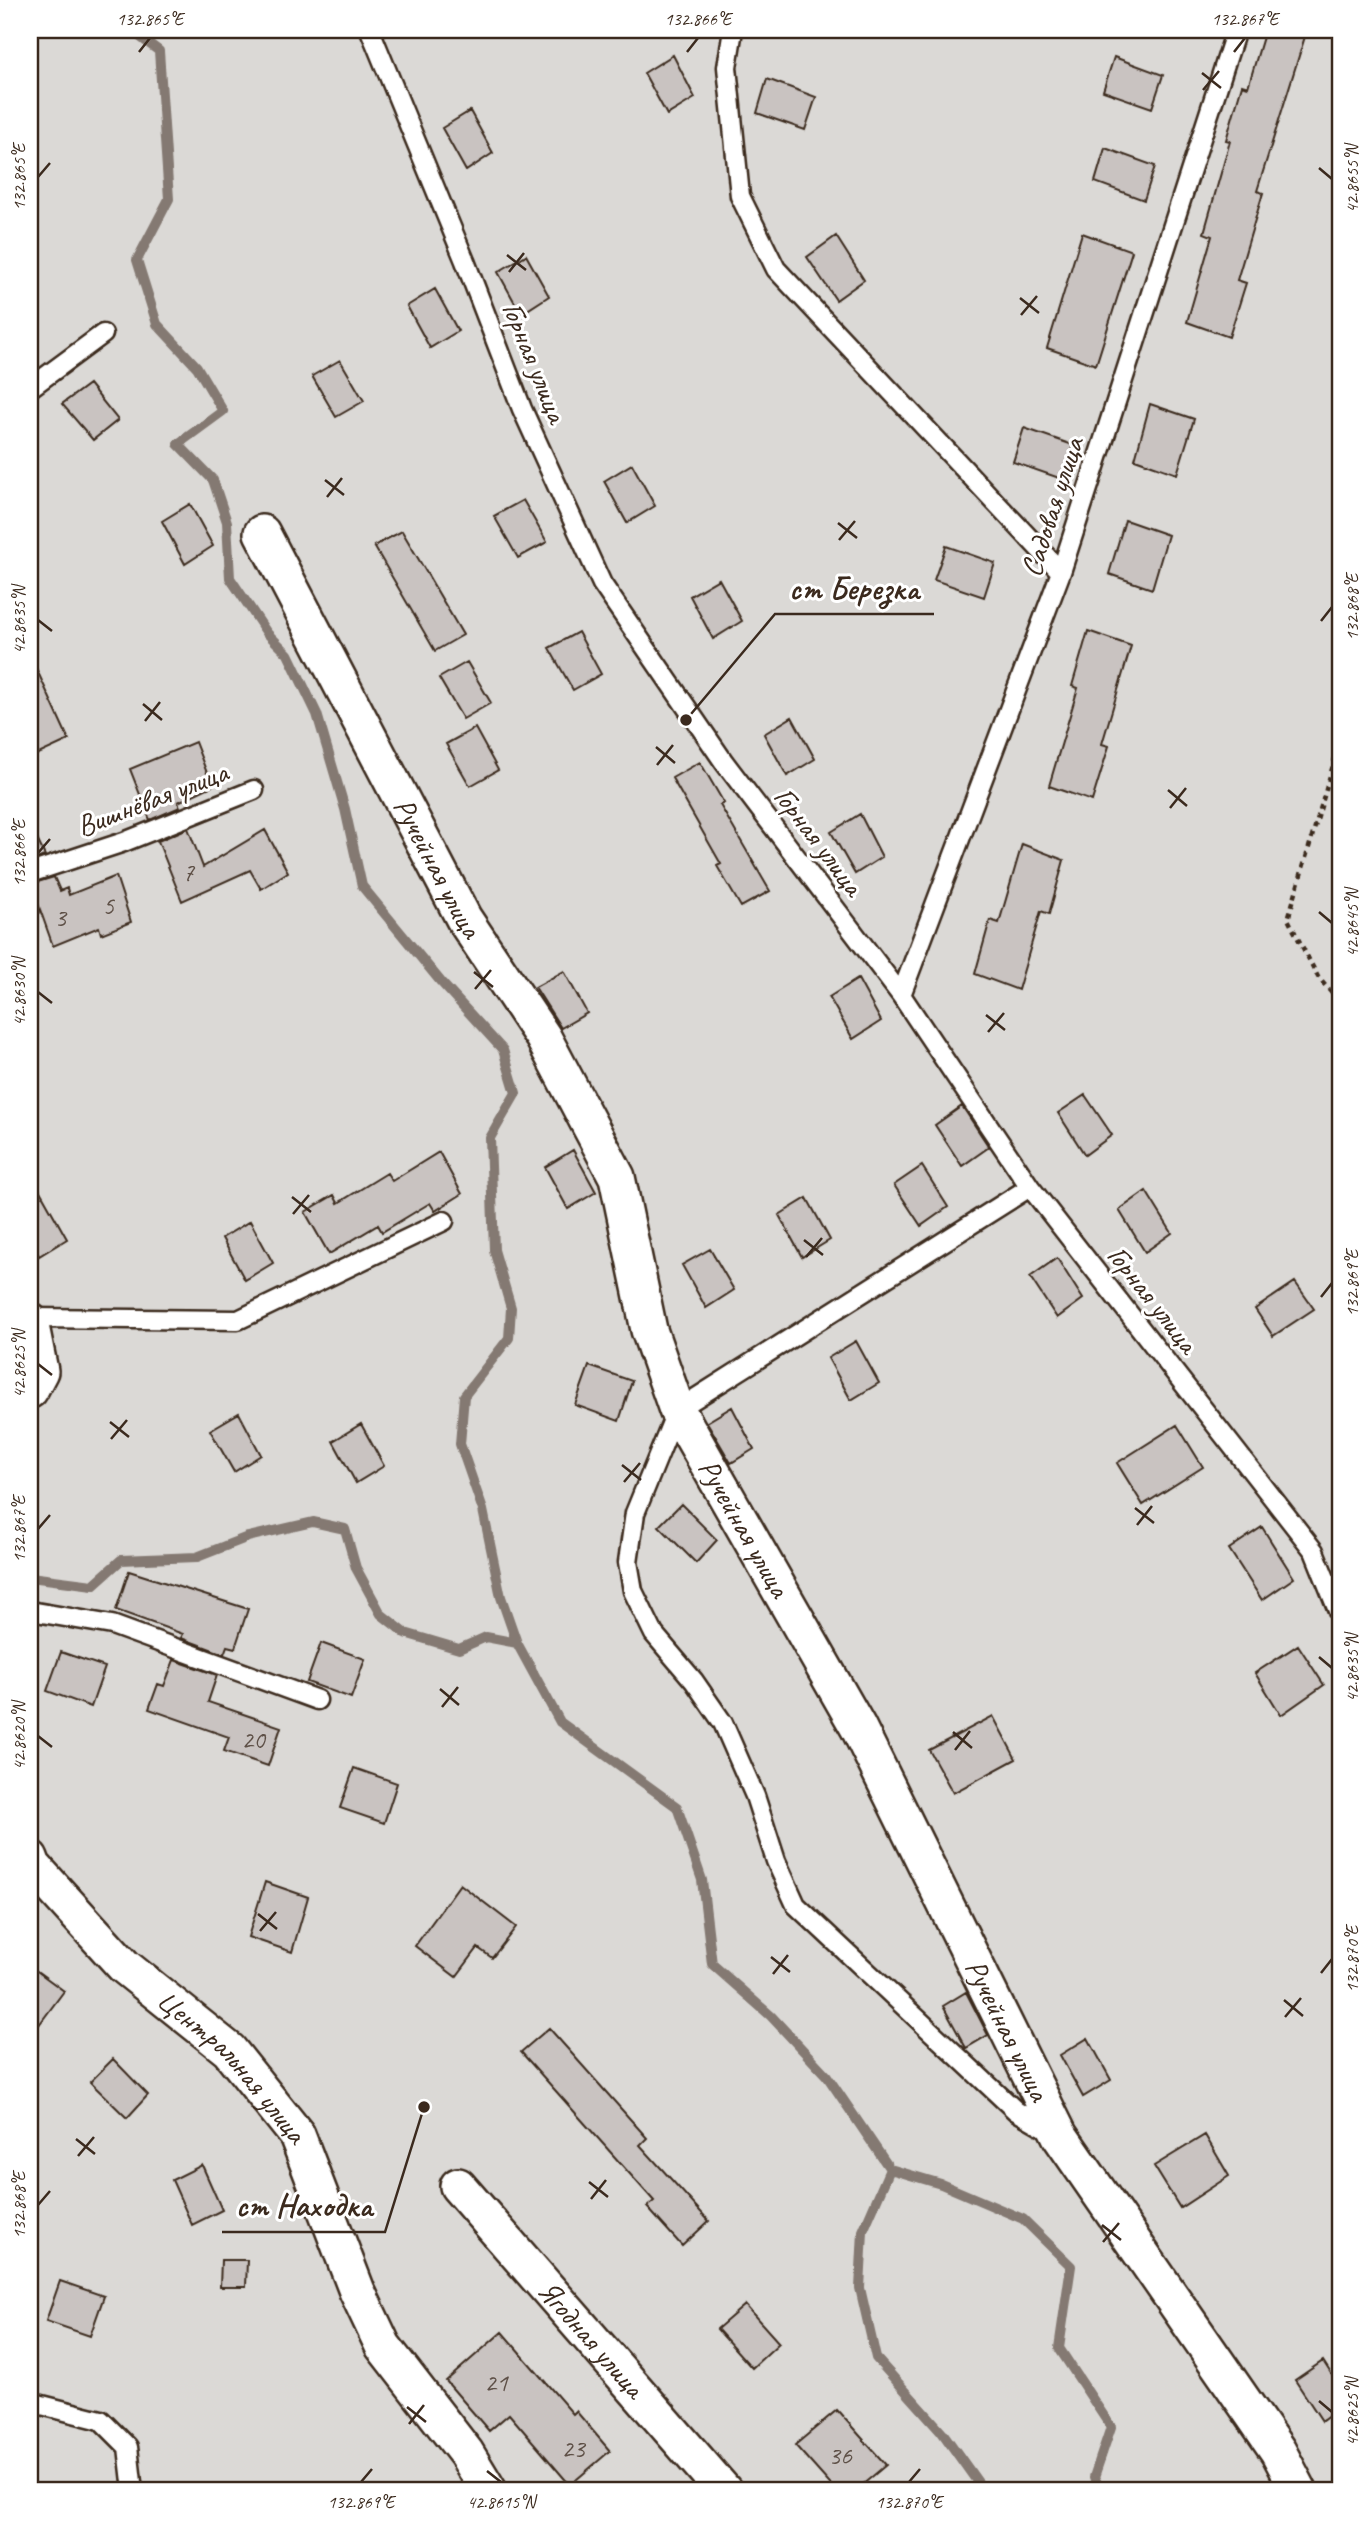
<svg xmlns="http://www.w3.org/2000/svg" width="1371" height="2521" font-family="Caveat,sans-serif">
	<rect width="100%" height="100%" fill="#f7f6f6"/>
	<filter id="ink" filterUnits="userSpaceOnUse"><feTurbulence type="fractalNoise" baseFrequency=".0143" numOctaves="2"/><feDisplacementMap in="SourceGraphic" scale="14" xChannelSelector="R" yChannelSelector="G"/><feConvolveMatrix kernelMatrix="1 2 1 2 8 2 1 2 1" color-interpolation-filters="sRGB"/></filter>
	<g filter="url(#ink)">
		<!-- green -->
		<path fill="#dbd9d6" stroke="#8b827a" stroke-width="2" d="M30 30H1341V2491H30Z"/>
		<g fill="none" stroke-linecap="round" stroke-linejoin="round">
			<!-- stream -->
			<path stroke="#847972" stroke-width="10" d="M131 30 159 51 169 199 137 260 157 324 197 367 223 411 178 444 213 480 227 522 230 578 267 633 288 654 317 714 345 809 362 886 441 982 503 1050 516 1093 490 1138 494 1250 511 1308 509 1338 464 1396 460 1444 483 1510 501 1597 517 1643
				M30 1577 93 1585 121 1560 197 1557 248 1537 313 1522 345 1529 356 1568 381 1614 405 1633 459 1649 486 1637 517 1643 560 1722 677 1807 702 1880 712 1964 771 2016 827 2076 890 2169 941 2184 1023 2219 1071 2266 1059 2348 1111 2427 1094 2477 1101 2491
				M890 2169 863 2231 860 2288 876 2358 942 2432 984 2491"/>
		</g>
		<!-- building -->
		<path fill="#c9c3c1" stroke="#3b2a1e" stroke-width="2" d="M1265 30H1307L1257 191 1263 193 1237 280 1246 283 1229 337 1187 322 1212 236 1204 233 1230 141 1226 140 1242 85 1248 87Z
			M673 55 695 98 667 115 644 73Z
			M1114 57 1163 75 1152 108 1103 91Z
			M767 79 816 97 805 130 757 113Z
			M470 111 493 153 466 171 442 128Z
			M1105 148 1155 166 1144 200 1095 182Z
			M1082 233 1132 251 1096 365 1047 348Z
			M836 236 864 280 836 300 807 257Z
			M526 255 549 296 521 314 498 272Z
			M435 289 458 331 430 348 407 306Z
			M340 360 364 401 336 417 312 376Z
			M89 384 118 420 93 440 62 404Z
			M1150 404 1194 419 1177 474 1135 459Z
			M1024 428 1073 445 1062 479 1013 462Z
			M632 464 655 506 627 523 604 481Z
			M523 500 547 542 518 558 494 516Z
			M190 504 213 546 185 564 162 521Z
			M1125 520 1168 535 1152 589 1109 574Z
			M402 531 463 635 435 651 374 546Z
			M946 546 995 563 984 597 934 580Z
			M719 579 742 621 713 639 690 596Z
			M1088 631 1131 646 1102 744 1109 746 1092 801 1049 786 1078 688 1072 686Z
			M578 632 601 674 573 690 549 648Z
			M30 655 69 740 30 758Z
			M467 662 491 703 463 719 439 678Z
			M792 717 815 759 787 776 764 734Z
			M475 728 498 770 470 786 446 744Z
			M195 742 212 786 178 802 180 807 150 820 130 769Z
			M700 762 724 803 720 805 770 891 741 907 717 866 721 864 672 778Z
			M860 814 882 857 855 874 831 832Z
			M188 828 203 867 265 830 288 872 261 889 250 870 182 901 158 841Z
			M37 839 45 856 30 861V842Z
			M1022 844 1064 860 1049 914 1041 911 1018 990 975 974 990 920 999 923Z
			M116 876 131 922 101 934 99 927 53 946 31 884 54 877 60 891 67 888 69 895Z
			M564 971 587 1013 561 1028 535 987Z
			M858 979 881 1021 853 1039 829 997Z
			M1085 1095 1112 1135 1085 1155 1058 1113Z
			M962 1106 989 1147 962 1166 935 1125Z
			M573 1150 596 1192 568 1209 545 1167Z
			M439 1152 462 1194 435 1211 430 1203 382 1232 378 1225 329 1254 305 1212 334 1195 338 1203 387 1173 392 1181Z
			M922 1166 948 1207 921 1226 894 1185Z
			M30 1173 67 1239 39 1256 30 1240Z
			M1146 1191 1172 1233 1145 1252 1119 1210Z
			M807 1198 830 1240 802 1257 779 1215Z
			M250 1221 273 1263 245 1280 222 1238Z
			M710 1249 734 1290 706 1308 682 1265Z
			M1057 1258 1083 1299 1057 1318 1030 1277Z
			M1295 1282 1314 1309 1273 1336 1255 1309Z
			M856 1341 879 1383 851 1400 828 1358Z
			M589 1366 632 1381 619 1421 575 1405Z
			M732 1407 754 1449 731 1463 707 1422Z
			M239 1413 261 1455 234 1472 210 1430Z
			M361 1424 384 1466 356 1483 333 1441Z
			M1177 1425 1203 1467 1143 1505 1117 1463Z
			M681 1504 717 1540 696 1563 659 1526Z
			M1262 1527 1294 1578 1262 1600 1229 1549Z
			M129 1571 248 1609 235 1648 227 1646 224 1654 181 1638 183 1634 116 1610Z
			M321 1643 365 1659 351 1698 307 1682Z
			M1298 1645 1324 1685 1281 1715 1255 1673Z
			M61 1652 105 1667 91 1707 47 1691Z
			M174 1660 217 1675 208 1702 281 1727 268 1766 224 1751 229 1737 149 1709 158 1684 164 1686Z
			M993 1716 1016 1759 953 1793 929 1750Z
			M354 1768 397 1783 384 1823 340 1808Z
			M265 1882 308 1897 292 1952 248 1937Z
			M460 1884 516 1927 492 1958 478 1948 456 1977 415 1946Z
			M30 1966 64 1991 30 2037Z
			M966 1992 988 2035 966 2048 943 2006Z
			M549 2028 647 2138 640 2145 709 2221 682 2246 647 2207 654 2201 521 2052Z
			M1088 2038 1111 2080 1083 2097 1060 2055Z
			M113 2059 148 2095 127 2118 90 2082Z
			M1205 2135 1229 2176 1180 2208 1154 2166Z
			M202 2165 222 2210 192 2225 172 2180Z
			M221 2260H247L246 2287H220Z
			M60 2281 104 2296 90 2336 46 2321Z
			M745 2305 779 2343 752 2368 717 2329Z
			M502 2332 573 2414 576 2411 610 2451 570 2485 509 2414 489 2431 446 2381Z
			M1323 2361 1341 2389V2407L1322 2421 1295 2380Z
			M837 2410 886 2465 855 2491H836L795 2445Z"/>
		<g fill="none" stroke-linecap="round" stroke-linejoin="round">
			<defs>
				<path id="lane" d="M370 30 465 261 522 409 602 584 724 762 901 995 1030 1187 1314 1551 1341 1618
					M733 30 727 67 740 196 776 269 1061 572
					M30 388 103 334
					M30 873 124 842 254 790
					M901 995 1061 572 1236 30
					M1030 1187 677 1410 635 1513 628 1562 633 1591 654 1634 694 1681 723 1723 755 1796 776 1861 796 1905 1016 2111 1051 2131
					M30 1318 238 1320 444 1221
					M30 1611 112 1625 317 1700
					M30 2402 101 2420 128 2447 133 2491"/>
				<g id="street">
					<path id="s1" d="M262 533 464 919 543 1037 617 1177 649 1330 677 1410 858 1727 1060 2136 1278 2451 1299 2491"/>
					<path d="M30 1321 40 1371 30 1390"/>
					<path id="s2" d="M30 1858 33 1866 124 1966 229 2050 297 2135 357 2291 383 2346 466 2453 489 2491"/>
					<path id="s3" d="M458 2186 724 2491"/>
				</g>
			</defs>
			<!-- lane casing -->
			<use href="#lane" stroke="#3b2a1e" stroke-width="23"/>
			<!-- street casing -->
			<use href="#street" stroke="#3b2a1e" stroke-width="40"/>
			<!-- path -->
			<path stroke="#3b2a1e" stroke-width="4.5" stroke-dasharray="5 5" stroke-linecap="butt" d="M1341 738 1288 919 1318 977 1341 1004"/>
			<!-- lane -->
			<use href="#lane" stroke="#fff" stroke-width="18"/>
			<!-- street -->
			<use href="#street" stroke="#fff" stroke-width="35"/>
		</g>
	</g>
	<!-- ticks -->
	<path fill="none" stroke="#3b2a1e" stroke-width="2.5" d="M139 52 150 38M687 52 698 38M1234 52 1245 38M1202 73 1221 88M1203 90 1219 71M1319 168 1332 179M38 177 50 163M507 255 526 270M509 272 524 253M1020 298 1039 313M1021 315 1037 296M325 480 344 495M327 497 342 478M838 523 857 538M839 540 855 521M38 620 52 631M1321 621 1332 607M143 704 162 720M145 721 160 702M656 747 675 763M657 765 673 745M1168 790 1187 806M1170 808 1186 788M38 853 50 839M1319 912 1332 923M474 972 493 987M475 989 491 970M38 992 52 1003M986 1015 1005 1030M988 1032 1004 1013M292 1197 311 1212M293 1214 309 1195M804 1240 823 1255M806 1257 822 1238M1321 1297 1332 1283M38 1364 52 1375M110 1422 129 1437M111 1439 127 1420M622 1465 641 1480M624 1482 640 1463M1135 1508 1154 1523M1137 1525 1152 1506M38 1529 50 1515M1319 1657 1332 1668M440 1689 459 1705M442 1707 458 1687M953 1732 972 1748M38 1736 52 1747M955 1750 970 1731M258 1914 277 1929M260 1931 276 1912M771 1957 790 1972M1321 1973 1332 1959M773 1974 788 1955M1284 2000 1303 2016M1285 2017 1301 1998M76 2139 95 2154M78 2156 94 2137M589 2182 608 2197M591 2199 606 2180M38 2205 50 2191M1102 2225 1121 2240M1103 2242 1119 2223M1319 2401 1332 2412M407 2407 426 2422M409 2424 424 2405M487 2471 501 2482M361 2482 372 2469M909 2482 920 2469"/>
	<g text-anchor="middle" stroke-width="6" stroke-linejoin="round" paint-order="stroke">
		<!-- number labels -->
		<g font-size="26" fill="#5e5047">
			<text x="188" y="881">7</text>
			<text x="108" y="914">5</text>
			<text x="60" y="926">3</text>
			<text x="253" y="1748">20</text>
			<text x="496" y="2391">21</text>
			<text x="573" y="2457">23</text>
			<text x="840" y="2464">36</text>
		</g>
		<!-- street labels -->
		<g font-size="30" fill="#3b2a1e" stroke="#fff">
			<text transform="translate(535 362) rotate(68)" y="10">Горная улица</text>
			<text transform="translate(1052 507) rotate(-72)" y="10">Садовая улица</text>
			<text transform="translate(152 799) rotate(-21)" y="10">Вишнёвая улица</text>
			<text transform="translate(819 841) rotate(53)" y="10">Горная улица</text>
			<text dy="10" stroke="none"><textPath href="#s1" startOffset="378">Ручейная улица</textPath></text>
			<text transform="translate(1153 1299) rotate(52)" y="10">Горная улица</text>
			<text dy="10" stroke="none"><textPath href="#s1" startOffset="1113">Ручейная улица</textPath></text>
			<text dy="10" stroke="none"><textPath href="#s1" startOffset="1680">Ручейная улица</textPath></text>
			<text dy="10" stroke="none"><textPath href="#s2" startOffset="292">Центральная улица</textPath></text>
			<text dy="10" stroke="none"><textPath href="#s3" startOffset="203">Ягодная улица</textPath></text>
		</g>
	</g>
	<!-- callouts -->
	<path fill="none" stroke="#3b2a1e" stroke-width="2.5" d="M686 720L775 614H934M424 2107L385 2232H222"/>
	<g fill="#3b2a1e" stroke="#fff" stroke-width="2.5">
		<circle cx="686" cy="720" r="7"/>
		<circle cx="424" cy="2107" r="7"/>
	</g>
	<g font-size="32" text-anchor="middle" font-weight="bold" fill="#3b2a1e" stroke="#fff" stroke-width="6" stroke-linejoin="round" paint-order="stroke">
		<text x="854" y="599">ст Березка</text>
		<text x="304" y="2216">ст Находка</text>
	</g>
	<!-- margin -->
	<rect width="1371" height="2521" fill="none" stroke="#fff" stroke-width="77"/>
	<rect x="38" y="38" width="1294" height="2444" fill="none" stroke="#3b2a1e" stroke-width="2.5"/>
	<g font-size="18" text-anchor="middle" fill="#3b2a1e">
		<text x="150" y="25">132.865°E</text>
		<text x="698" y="25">132.866°E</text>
		<text x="1245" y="25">132.867°E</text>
		<text transform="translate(19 177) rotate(-90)" y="6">132.865°E</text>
		<text transform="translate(1352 179) rotate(-90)" y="6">42.8655°N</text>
		<text transform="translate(1352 607) rotate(-90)" y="6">132.868°E</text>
		<text transform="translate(19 620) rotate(-90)" y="6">42.8635°N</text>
		<text transform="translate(19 853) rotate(-90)" y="6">132.866°E</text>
		<text transform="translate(1352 923) rotate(-90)" y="6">42.8645°N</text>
		<text transform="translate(19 992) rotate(-90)" y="6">42.8630°N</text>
		<text transform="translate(1352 1283) rotate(-90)" y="6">132.869°E</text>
		<text transform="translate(19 1364) rotate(-90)" y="6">42.8625°N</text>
		<text transform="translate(19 1529) rotate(-90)" y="6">132.867°E</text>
		<text transform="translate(1352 1668) rotate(-90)" y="6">42.8635°N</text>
		<text transform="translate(19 1736) rotate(-90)" y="6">42.8620°N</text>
		<text transform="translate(1352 1959) rotate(-90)" y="6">132.870°E</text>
		<text transform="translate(19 2205) rotate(-90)" y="6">132.868°E</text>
		<text transform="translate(1352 2412) rotate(-90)" y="6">42.8625°N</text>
		<text x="361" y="2508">132.869°E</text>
		<text x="501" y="2508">42.8615°N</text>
		<text x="909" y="2508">132.870°E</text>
	</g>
</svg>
